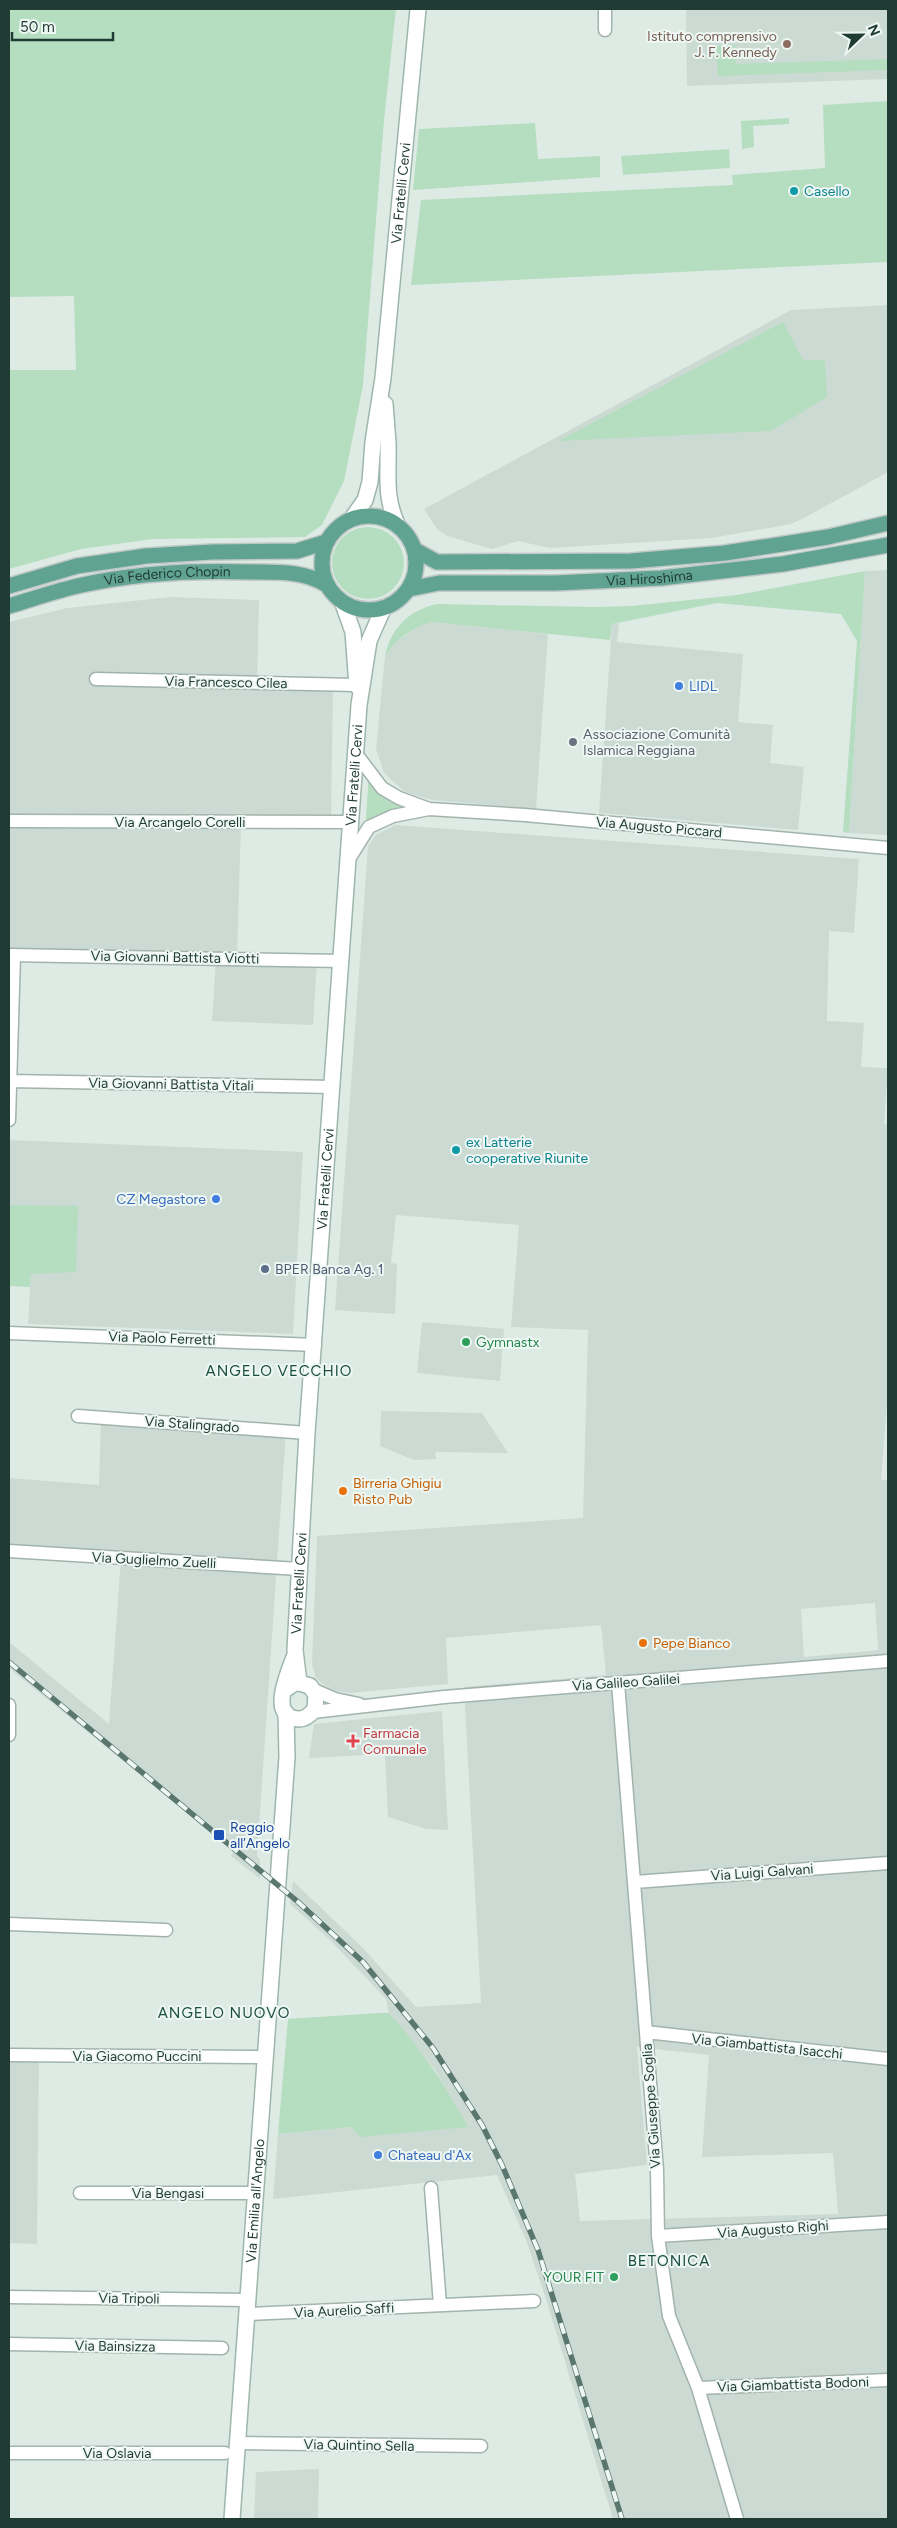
<svg xmlns="http://www.w3.org/2000/svg" width="897" height="2528" font-family="Figtree,sans-serif">
	<rect width="100%" height="100%" fill="#deebe5"/>
	<!-- built -->
	<path fill="#ccdad4" fill-rule="evenodd" d="M686 9H888V79L687 86Z
		M888 305V472L804 518 791 524 712 538 550 548 518 541 492 549 447 536 437 529 424 509 791 310Z
		M888 570V835L849 833 865 571Z
		M170 597 259 600 257 683 333 684 331 822H241L237 958 317 961 313 1025 212 1021 216 959 9 955V622L67 608Z
		M432 622 548 634 536 809 432 800 405 792 384 773 376 749 385 656 394 643 421 625Z
		M619 623 617 642 743 654 738 722 773 725 770 763 804 767 798 830 599 813 612 624Z
		M395 825 859 859 854 933 829 931 827 1021 864 1023 861 1067 888 1068 884 1124 888 1125V1391L881 1480H888V2519H613L545 2296 526 2240 497 2175 273 2199 278 2134 352 2127H467L435 2070 389 2013 386 1999 330 1940 290 1904 293 1881 362 1947 416 2007 481 2003 464 1687 606 1675 601 1625 446 1638 448 1684 350 1693 337 1691 324 1685 316 1678 312 1664 317 1536 583 1518 588 1330 511 1327 519 1225 396 1215 391 1263 397 1264 395 1314 335 1310 368 846 376 835ZM875 1603 878 1650 804 1657 801 1609ZM637 2047 709 2055 702 2157 833 2153 838 2214 580 2221 575 2174 647 2165Z
		M9 1140 303 1152 293 1334 28 1324 31 1274 78 1207 9 1205Z
		M422 1322 504 1329 500 1381 417 1373Z
		M381 1411 482 1413 508 1453 435 1452 436 1459 414 1460 380 1446Z
		M101 1418 286 1431 257 1856 260 1859V1879L231 1856 234 1851 9 1668V1642L109 1724 121 1558 9 1551V1478L99 1485Z
		M442 1711 448 1830 426 1829 388 1817 385 1754 309 1758 314 1724Z
		M9 2055H39L37 2244 9 2243Z
		M319 2469 318 2519H254L256 2472Z"/>
	<!-- green -->
	<path fill="#b5ddc0" d="M9 9H396L384 120 363 385 344 481 322 525 305 537 153 539 81 549 9 569V370H76L74 296 9 297Z
		M735 45 736 64 888 59V70L718 76 716 46Z
		M888 101V262L411 285 421 200 733 185 732 175 825 168 823 105Z
		M789 118V124L753 126 754 147 742 149 741 121Z
		M535 123 538 159 600 156V177L413 190 419 129Z
		M729 149 730 168 623 175 621 156Z
		M783 322 803 360H825L827 397 771 431 558 441Z
		M332 563a36 36 0 1 1 72 0a36 36 0 1 1-72 0Z
		M865 571 849 833 843 832 857 641 841 614 717 603 612 624 610 640 432 622C412 628 396 639 385 656 391 628 409 610 437 604L594 607 632 606 737 595Z
		M369 771 382 788 429 809 393 816 365 834Z
		M9 1205 78 1206 76 1272 31 1274 30 1287 9 1286Z
		M379 2013H389C421 2048 445 2085 468 2127L360 2137 352 2127 278 2134 288 2019Z"/>
	<g fill="none" stroke-linecap="round" stroke-linejoin="round">
		<defs>
			<path id="minor" d="M605 9V30
				M96 679 356 685
				M357 755 382 788 399 798 429 809
				M9 821 351 822
				M349 859 369 827 393 816 429 809 525 815 888 848
				M9 955 342 961
				M10 1081 333 1087
				M9 1120 14 955
				M9 1333 315 1345
				M78 1416 307 1433
				M9 1551 299 1569
				M618 1683 657 2170 658 2236 669 2316 698 2388 737 2519
				M314 1690 335 1699 359 1704
				M9 1705V1735
				M313 1712 444 1697 888 1661
				M635 1882 888 1863
				M9 1924 166 1930
				M646 2032 888 2059
				M9 2055 265 2057
				M431 2188 440 2305
				M80 2193H256
				M658 2236 888 2222
				M9 2297 249 2300
				M248 2314 534 2301
				M9 2344 222 2348
				M698 2388 888 2380
				M237 2443 481 2446
				M9 2453H225"/>
			<g id="secondary">
				<path d="M385 404C386 417 387 430 388 443 389 474 384 495 397 524"/>
				<path id="s1" d="M353 517 365 500 370 482 373 442 383 378 418 9"/>
				<path d="M343 604 353 632 357 686"/>
				<path id="s2" d="M299 1683 295 1650 307 1433 359 705 369 641 383 609"/>
				<path d="M283 1691 296 1682 310 1686 316 1695 315 1709C311 1714 306 1719 299 1719 267 1718 289 1672 294 1657"/>
				<path id="s3" d="M232 2519 287 1757 286 1713"/>
			</g>
			<g id="primary">
				<circle cx="369" cy="563" r="47"/>
				<path d="M415 550 437 562 631 561 725 553 828 537 888 523"/>
				<path d="M9 586 77 566 146 556 212 552 297 551 326 542"/>
				<path id="s4" d="M409 589 439 583H556L661 578 783 564 888 545"/>
				<path id="s5" d="M9 606C33 599 58 590 82 585 139 572 196 570 253 572 280 572 304 571 327 585"/>
			</g>
		</defs>
		<!-- minor casing -->
		<use href="#minor" stroke="#a1b3ac" stroke-width="15"/>
		<!-- secondary casing -->
		<use href="#secondary" stroke="#9db7ad" stroke-width="18"/>
		<!-- primary casing -->
		<use href="#primary" stroke="#c0c8c6" stroke-width="18"/>
		<!-- minor -->
		<use href="#minor" stroke="#fff" stroke-width="12"/>
		<!-- secondary -->
		<use href="#secondary" stroke="#fff" stroke-width="15"/>
		<!-- primary -->
		<use href="#primary" stroke="#60a391" stroke-width="15"/>
		<defs>
			<path id="rail" d="M9 1662 297 1901 363 1962 433 2048 482 2125 502 2165 538 2250 622 2519"/>
		</defs>
		<!-- rail casing -->
		<use href="#rail" stroke="#59776f" stroke-width="5.5"/>
		<!-- rail -->
		<use href="#rail" stroke="#eef7f3" stroke-width="4" stroke-dasharray="11" stroke-linecap="butt"/>
	</g>
	<!-- markers -->
	<circle fill="#8d6e63" stroke="#eef7f3" stroke-width="2" cx="787" cy="44" r="5"/>
	<g fill="#0f9aa8" stroke="#eef7f3" stroke-width="2">
		<circle cx="794" cy="191" r="5"/>
		<circle cx="456" cy="1150" r="5"/>
	</g>
	<g fill="#3f7fe0" stroke="#eef7f3" stroke-width="2">
		<circle cx="679" cy="686" r="5"/>
		<circle cx="216" cy="1199" r="5"/>
		<circle cx="378" cy="2155" r="5"/>
	</g>
	<circle fill="#6b7280" stroke="#eef7f3" stroke-width="2" cx="573" cy="742" r="5"/>
	<circle fill="#5c6f8a" stroke="#eef7f3" stroke-width="2" cx="265" cy="1269" r="5"/>
	<g fill="#2e9e5b" stroke="#eef7f3" stroke-width="2">
		<circle cx="466" cy="1342" r="5"/>
		<circle cx="614" cy="2277" r="5"/>
	</g>
	<g fill="#e8710a" stroke="#eef7f3" stroke-width="2">
		<circle cx="343" cy="1491" r="5"/>
		<circle cx="643" cy="1643" r="5"/>
	</g>
	<path fill="#e0444e" stroke="#eef7f3" stroke-width="2" d="M350.5 1733.5h5v5h5v5h-5v5h-5v-5h-5v-5h5z"/>
	<rect fill="#1a4fb4" stroke="#eef7f3" stroke-width="2" x="213" y="1829" width="12" height="12" rx="2.5"/>
	<g text-anchor="middle" stroke-width="4" stroke-linejoin="round" paint-order="stroke">
		<!-- education labels -->
		<g font-size="14" fill="#785e54" stroke="#eef7f3" text-anchor="end">
			<text x="777" y="41">Istituto comprensivo<tspan x="777" dy="16">J. F. Kennedy</tspan></text>
		</g>
		<!-- culture labels -->
		<g font-size="14" fill="#0d838f" stroke="#eef7f3" text-anchor="start">
			<text x="804" y="196">Casello</text>
			<text x="466" y="1147">ex Latterie<tspan x="466" dy="16">cooperative Riunite</tspan></text>
		</g>
		<!-- street labels -->
		<g font-size="14" fill="#1f3b33" stroke="#eef7f3">
			<text dy="5" stroke="none"><textPath href="#s1" startOffset="330">Via Fratelli Cervi</textPath></text>
			<text dy="5" stroke="none"><textPath href="#s5" startOffset="162">Via Federico Chopin</textPath></text>
			<text dy="5" stroke="none"><textPath href="#s4" startOffset="241">Via Hiroshima</textPath></text>
			<text transform="translate(226 682) rotate(1)" y="5">Via Francesco Cilea</text>
			<text dy="5" stroke="none"><textPath href="#s2" startOffset="910">Via Fratelli Cervi</textPath></text>
			<text x="180" y="827">Via Arcangelo Corelli</text>
			<text transform="translate(659 827) rotate(5)" y="5">Via Augusto Piccard</text>
			<text transform="translate(175 957) rotate(1)" y="5">Via Giovanni Battista Viotti</text>
			<text transform="translate(171 1084) rotate(1)" y="5">Via Giovanni Battista Vitali</text>
			<text dy="5" stroke="none"><textPath href="#s2" startOffset="505">Via Fratelli Cervi</textPath></text>
			<text transform="translate(162 1338) rotate(2)" y="5">Via Paolo Ferretti</text>
			<text transform="translate(192 1424) rotate(4)" y="5">Via Stalingrado</text>
			<text transform="translate(154 1560) rotate(3)" y="5">Via Guglielmo Zuelli</text>
			<text dy="5" stroke="none"><textPath href="#s2" startOffset="100">Via Fratelli Cervi</textPath></text>
			<text transform="translate(626 1682) rotate(-4)" y="5">Via Galileo Galilei</text>
			<text transform="translate(762 1872) rotate(-4)" y="5">Via Luigi Galvani</text>
			<text transform="translate(767 2046) rotate(6)" y="5">Via Giambattista Isacchi</text>
			<text x="137" y="2061">Via Giacomo Puccini</text>
			<text transform="translate(651 2106) rotate(-94)" y="5">Via Giuseppe Soglia</text>
			<text x="168" y="2198">Via Bengasi</text>
			<text dy="5" stroke="none"><textPath href="#s3" startOffset="319">Via Emilia all'Angelo</textPath></text>
			<text transform="translate(773 2229) rotate(-4)" y="5">Via Augusto Righi</text>
			<text transform="translate(129 2298) rotate(1)" y="5">Via Tripoli</text>
			<text transform="translate(344 2310) rotate(-3)" y="5">Via Aurelio Saffi</text>
			<text transform="translate(115 2346) rotate(1)" y="5">Via Bainsizza</text>
			<text transform="translate(793 2384) rotate(-2)" y="5">Via Giambattista Bodoni</text>
			<text transform="translate(359 2445) rotate(1)" y="5">Via Quintino Sella</text>
			<text x="117" y="2458">Via Oslavia</text>
		</g>
		<!-- shop labels -->
		<g font-size="14" fill="#366cbe" stroke="#eef7f3" text-anchor="start">
			<text x="689" y="691">LIDL</text>
			<text x="206" y="1204" text-anchor="end">CZ Megastore</text>
			<text x="388" y="2160">Chateau d'Ax</text>
		</g>
		<!-- worship labels -->
		<g font-size="14" fill="#5b616d" stroke="#eef7f3" text-anchor="start">
			<text x="583" y="739">Associazione Comunità<tspan x="583" dy="16">Islamica Reggiana</tspan></text>
		</g>
		<!-- service labels -->
		<g font-size="14" fill="#4e5e75" stroke="#eef7f3" text-anchor="start">
			<text x="275" y="1274">BPER Banca Ag. 1</text>
		</g>
		<!-- leisure labels -->
		<g font-size="14" fill="#27864d" stroke="#eef7f3" text-anchor="start">
			<text x="476" y="1347">Gymnastx</text>
			<text x="604" y="2282" text-anchor="end">YOUR FIT</text>
		</g>
		<!-- food labels -->
		<g font-size="14" fill="#c56008" stroke="#eef7f3" text-anchor="start">
			<text x="353" y="1488">Birreria Ghigiu<tspan x="353" dy="16">Risto Pub</tspan></text>
			<text x="653" y="1648">Pepe Bianco</text>
		</g>
		<!-- health labels -->
		<g font-size="14" fill="#be3a42" stroke="#eef7f3" text-anchor="start">
			<text x="363" y="1738">Farmacia<tspan x="363" dy="16">Comunale</tspan></text>
		</g>
		<!-- transit labels -->
		<g font-size="14" fill="#164399" stroke="#eef7f3" text-anchor="start">
			<text x="230" y="1832">Reggio<tspan x="230" dy="16">all’Angelo</tspan></text>
		</g>
		<!-- neighbourhood labels -->
		<g font-size="15" letter-spacing="1" fill="#1a4e41" stroke="#eef7f3">
			<text x="279" y="1376">ANGELO VECCHIO</text>
			<text x="224" y="2018">ANGELO NUOVO</text>
			<text x="669" y="2266">BETONICA</text>
		</g>
	</g>
	<!-- border -->
	<rect width="897" height="2528" fill="none" stroke="#1f3b33" stroke-width="20"/>
	<!-- north arrow -->
	<g transform="translate(862 35) rotate(68)" stroke="#eef7f3" stroke-width="4" paint-order="stroke">
	<path d="M0-4L9 19L0 12L-9 19Z" fill="#1f3b33"/>
	<text y="-8" font-size="14" font-weight="bold" text-anchor="middle" fill="#1f3b33">N</text>
	</g>
	<!-- scale -->
	<path d="M12 32v8h101v-8" fill="none" stroke="#1f3b33" stroke-width="2.5"/>
	<text x="20" y="32" font-size="15" fill="#1f3b33" stroke="#eef7f3" stroke-width="4" paint-order="stroke">50 m</text>
</svg>
